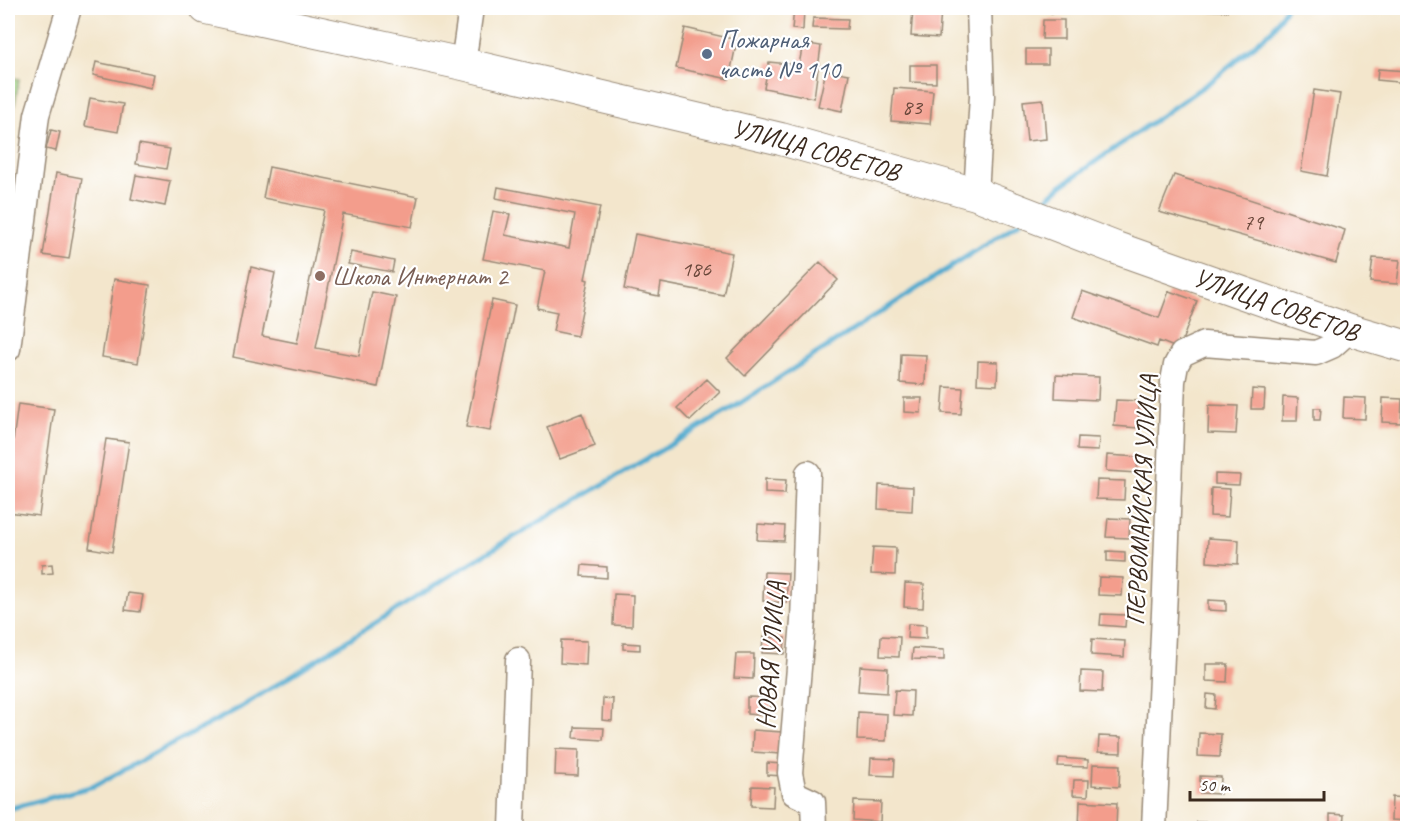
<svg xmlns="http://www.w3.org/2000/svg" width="1415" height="836" font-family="Caveat,sans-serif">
	<rect width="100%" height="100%" fill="#fff"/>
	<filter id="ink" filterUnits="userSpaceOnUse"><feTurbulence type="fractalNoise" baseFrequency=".0167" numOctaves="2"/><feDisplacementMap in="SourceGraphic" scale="12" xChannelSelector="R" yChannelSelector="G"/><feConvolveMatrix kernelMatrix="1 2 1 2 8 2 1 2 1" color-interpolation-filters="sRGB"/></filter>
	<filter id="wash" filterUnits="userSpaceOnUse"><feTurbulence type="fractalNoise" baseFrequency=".008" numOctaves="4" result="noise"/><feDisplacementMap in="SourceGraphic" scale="24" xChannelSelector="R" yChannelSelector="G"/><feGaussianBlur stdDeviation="1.35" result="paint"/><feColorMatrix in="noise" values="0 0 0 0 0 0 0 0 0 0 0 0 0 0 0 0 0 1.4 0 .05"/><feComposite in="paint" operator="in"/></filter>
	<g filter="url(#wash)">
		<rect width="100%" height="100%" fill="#f3e6cc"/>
		<!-- green -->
		<path fill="#a1d686" stroke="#6e8052" stroke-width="1.5" d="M8 77 19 79 8 145Z"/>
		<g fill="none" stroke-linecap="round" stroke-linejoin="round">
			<!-- stream -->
			<path stroke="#52abcf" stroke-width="5" d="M1038 206 1062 185 1214 79 1272 30 1286 8
				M8 809 94 786 241 707 490 551 731 409 1020 222"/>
		</g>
		<g id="blocks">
			<!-- building -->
			<path fill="#f39d8c" d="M794 8H804L803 30 792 29Z
				M913 8H941L939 38 911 36Z
				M1025 8H1044V11L1025 12Z
				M1051 8H1079V12L1051 13Z
				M1196 8H1227V11L1196 10Z
				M813 18 848 19 847 29 812 28Z
				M1043 20H1064V39H1042Z
				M685 28 737 40 729 79 676 68Z
				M803 43 821 46 814 98 764 88 769 62 799 65Z
				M1026 49H1048V64H1026Z
				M96 62 154 74 151 88 93 75Z
				M910 65H936V83L910 82Z
				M1378 69 1408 71V83L1377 80Z
				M826 70 849 74 842 111 818 106Z
				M894 88 933 91 930 124 891 121Z
				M1314 90 1340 94 1327 176 1301 171Z
				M90 98 123 104 118 132 85 126Z
				M1043 99 1046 139 1027 141 1023 101Z
				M51 130 60 132 56 151 46 149Z
				M139 144 170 149 166 169 136 164Z
				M269 167 418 197 412 227 343 214 316 348 359 356 372 292 396 297 378 387 233 357 251 267 275 273 262 336 297 343 324 210 263 198Z
				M56 173 82 178 69 259 43 255Z
				M136 175 170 181 165 206 131 199Z
				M1174 175 1345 230 1336 263 1159 212Z
				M498 187 600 207 585 279 588 280 577 336 553 331 557 312 537 308 545 271 483 259 493 211 510 214 505 235 569 248 575 214 496 198Z
				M635 234 732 253 723 295 661 283 659 296 624 289Z
				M351 252 394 261 392 272 348 264Z
				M1373 258 1400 260 1397 284 1370 282Z
				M820 262 838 280 745 376 727 358Z
				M114 279 150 285 138 363 102 357Z
				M1082 291 1159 318 1169 291 1197 301 1179 349 1159 341 1157 347 1073 317Z
				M492 300 515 305 490 431 466 427Z
				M901 354 926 355 925 385 900 383Z
				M978 361 998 362 997 385 977 384Z
				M1056 375 1099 377 1098 400 1055 398Z
				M707 379 720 392 690 421 677 408Z
				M944 387 963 388 961 414 942 413Z
				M1252 389 1265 390 1264 409H1251Z
				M1283 397 1298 398 1297 421H1282Z
				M1344 397 1366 398 1365 419 1343 418Z
				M904 398H922L921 413 904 412Z
				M1383 398 1402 399 1401 423 1382 422Z
				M1116 400 1139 401 1138 428 1114 426Z
				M18 404 54 409 39 516 8 512V478Z
				M1209 405 1238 406 1236 434 1208 433Z
				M1314 408H1321L1320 420H1314Z
				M582 413 595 446 560 459 547 427Z
				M1078 437 1099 438 1098 451 1077 450Z
				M106 439 129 442 112 552 89 548Z
				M1107 455 1138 457 1137 473 1106 471Z
				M1215 474 1240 475 1239 485 1215 484Z
				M765 479 786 480 785 494 765 493Z
				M1097 480 1125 481 1124 500 1096 499Z
				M879 485 913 487 912 511 878 509Z
				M1211 488 1230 489 1228 517 1210 516Z
				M1108 518 1130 519 1129 538 1106 537Z
				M758 524 785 526 784 541 757 540Z
				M1208 538 1239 540 1238 564 1207 562Z
				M873 547 896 548 895 575 871 574Z
				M1107 551 1125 552V562L1107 561Z
				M52 564 53 573 42 574V565Z
				M582 565 607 567V578L581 576Z
				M764 572 788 573 786 603 763 601Z
				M1099 577 1123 578 1122 596 1098 595Z
				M905 583 924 584 923 608 904 607Z
				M128 593 143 595 140 612 125 610Z
				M614 594 633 595 632 626 613 625Z
				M1208 600 1226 601V611L1208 610Z
				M1101 614 1126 615 1125 627 1100 625Z
				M908 624 926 625V639L907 638Z
				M881 636 900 637 899 657 880 656Z
				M763 637 785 638 784 654 762 653Z
				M1092 639 1125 641 1124 657 1091 655Z
				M561 640 587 641 586 665 560 663Z
				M623 643 640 644V650L623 649Z
				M913 648 944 650V660L912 659Z
				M736 654H754L753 679 734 678Z
				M1206 664H1228L1227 682 1206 681Z
				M860 666 888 668 887 693 858 691Z
				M1081 671 1103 672 1102 692 1080 691Z
				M895 690 913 691 912 716 893 715Z
				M1207 694 1216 695 1215 709 1206 708Z
				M747 697 771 698V716L747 714Z
				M603 698 613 699 612 721 602 720Z
				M858 712 887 714 886 741 857 740Z
				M575 727 604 728 603 740 574 738Z
				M753 730 782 732 781 754 752 752Z
				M1199 733 1221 734 1220 757 1198 756Z
				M1099 736 1121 737V753L1098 752Z
				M556 749 579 750 578 776 555 775Z
				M871 758 895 759 894 776 870 775Z
				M1059 758 1088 760V767L1058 766Z
				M767 763 784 764 783 776 767 775Z
				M1093 764 1120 765 1119 787 1092 785Z
				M1200 776 1221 777 1220 794 1200 793Z
				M1074 780H1089L1088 796 1073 795Z
				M752 786 774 787 773 807 751 806Z
				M1392 797 1408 798V821L1391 820Z
				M854 801 881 802 880 822 853 820Z
				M1080 801 1117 803 1116 828H1079Z
				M1330 814 1344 815 1343 828H1330Z
				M1197 822 1224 823V828H1197Z"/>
		</g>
	</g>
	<g filter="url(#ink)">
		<use href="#blocks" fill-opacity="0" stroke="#978875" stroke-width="1.5"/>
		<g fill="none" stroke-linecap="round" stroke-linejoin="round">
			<defs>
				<path id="minor" d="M463 64 471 8
					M976 194 982 96 979 8
					M8 349 37 115 69 8
					M808 473 803 621 790 773 794 793 813 802 814 828
					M512 828 518 660
					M1154 828 1165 591 1173 381 1176 365 1182 354 1204 344 1316 353 1332 346 1350 330"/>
				<g id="major">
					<path id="s1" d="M206 8 463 64 781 139 976 194 1116 248 1243 293 1350 330 1408 347"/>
				</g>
			</defs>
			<!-- minor casing -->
			<use href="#minor" stroke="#978875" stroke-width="27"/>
			<!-- major casing -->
			<use href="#major" stroke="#978875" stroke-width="34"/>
			<!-- minor -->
			<use href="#minor" stroke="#fff" stroke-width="24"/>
			<!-- major -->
			<use href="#major" stroke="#fff" stroke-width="32"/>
		</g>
	</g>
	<!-- markers -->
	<circle fill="#5c6f8a" stroke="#fff" stroke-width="2" cx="707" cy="54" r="6"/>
	<circle fill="#8d6e63" stroke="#fff" stroke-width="2" cx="320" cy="276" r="6"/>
	<g text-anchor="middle" stroke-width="4.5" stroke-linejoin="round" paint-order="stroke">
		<!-- number labels -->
		<g font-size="22" fill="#69473a">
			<text x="912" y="114">83</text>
			<text x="1253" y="229">79</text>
			<text x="696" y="276">186</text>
		</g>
		<!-- service labels -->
		<g font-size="26" fill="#4e5e75" stroke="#fff" text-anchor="start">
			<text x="719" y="48">Пожарная<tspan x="719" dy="30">часть № 110</tspan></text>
		</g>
		<!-- street labels -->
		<g font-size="26" fill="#3b2a1e" stroke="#fff">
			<text dy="9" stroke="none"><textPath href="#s1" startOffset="626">УЛИЦА СОВЕТОВ</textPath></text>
			<text dy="9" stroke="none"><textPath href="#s1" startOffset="1112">УЛИЦА СОВЕТОВ</textPath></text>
			<text transform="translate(1141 500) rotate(-87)" y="9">ПЕРВОМАЙСКАЯ УЛИЦА</text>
			<text transform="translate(770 655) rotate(-86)" y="9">НОВАЯ УЛИЦА</text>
		</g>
		<!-- education labels -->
		<g font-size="26" fill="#785e54" stroke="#fff" text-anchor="start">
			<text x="332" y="285">Школа Интернат 2</text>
		</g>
	</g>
	<!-- margin -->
	<rect width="1415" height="836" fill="none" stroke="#fff" stroke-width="30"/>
	<!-- scale -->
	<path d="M1190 791v9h134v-9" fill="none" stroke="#3b2a1e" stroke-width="3"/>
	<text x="1199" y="791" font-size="18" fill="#3b2a1e" stroke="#ffffff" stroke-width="4.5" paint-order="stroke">50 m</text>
</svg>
